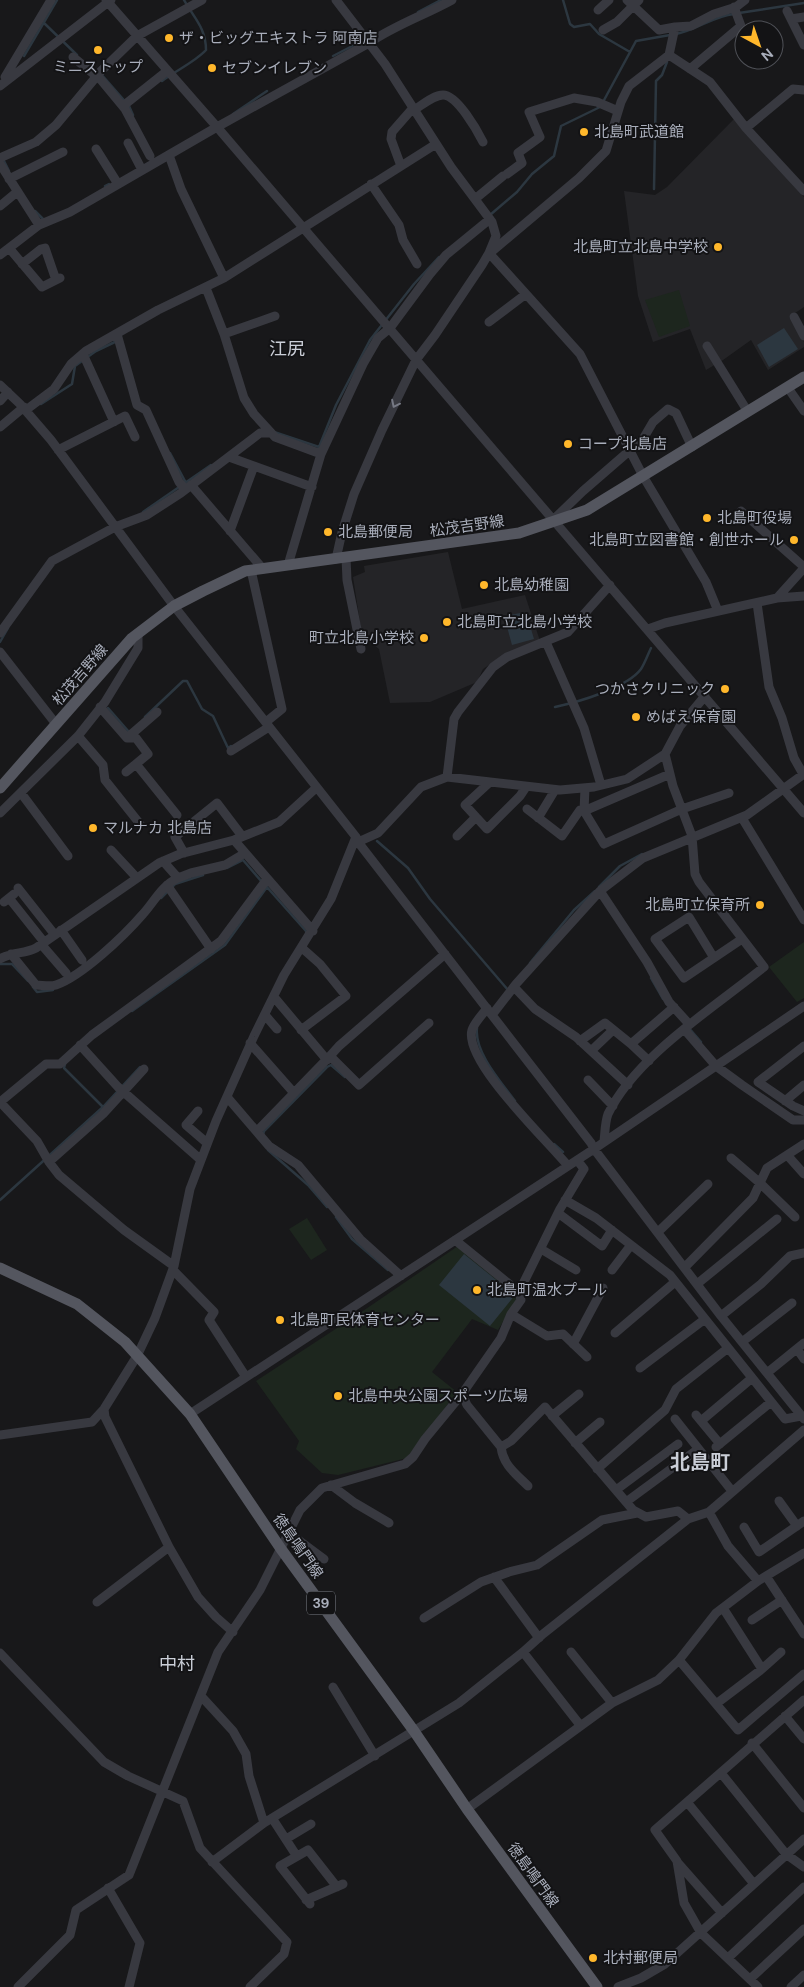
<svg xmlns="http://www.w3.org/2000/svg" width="804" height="1987" font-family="'DM Sans','Noto Sans JP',sans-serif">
	<rect width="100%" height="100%" fill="#18181a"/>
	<!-- built -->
	<path fill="#242427" d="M734 119 804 197V307L789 317 804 342V347L768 370 751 340 723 360 706 370 690 329 653 342 638 296 624 191 655 195 667 187Z
		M448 552 462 609 525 595 540 641 505 654 483 669 477 682 430 702 390 703 379 649 362 635 353 577 365 572 364 566Z"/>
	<!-- green -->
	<path fill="#1d261e" d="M679 290 690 326 659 337 645 300Z
		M804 942V998L797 1002 769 967Z
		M307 1218 327 1250 311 1260 289 1229Z
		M458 1246 518 1297 498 1330 472 1319 432 1372 457 1392 407 1458 338 1475 322 1473 296 1449 299 1441 256 1381 360 1313Z"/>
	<!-- water -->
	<path fill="#2c3740" d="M784 328 798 349 769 367 757 345Z
		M526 612 534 639 512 645 504 616Z
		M464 1254 515 1295 490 1326 439 1285Z"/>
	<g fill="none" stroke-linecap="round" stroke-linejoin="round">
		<!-- stream -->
		<path stroke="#2c3740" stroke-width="2.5" d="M563 0 570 24 574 27 590 24 599 34 630 52
			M418 12 441 0
			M739 13 804 3
			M44 23 77 55
			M676 34C697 30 713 16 734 14
			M24 56 57 0
			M333 56 360 42
			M101 74 129 106 133 115
			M162 81C175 71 195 62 206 50 206 28 194 18 184 0
			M603 102 636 41 670 35
			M233 114 267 91
			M3 159 9 171
			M105 186 109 184
			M654 189 656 81 662 75 667 62
			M35 211 43 219
			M490 215 517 192 532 174 554 156 561 126 600 107
			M41 404 72 384 75 366 96 351 117 341
			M274 432 319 447 336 405 370 340 414 284 439 257
			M170 453 186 483
			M143 512 211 465
			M0 642 8 628
			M555 707C578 702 627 688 641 669 645 663 648 654 651 648
			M108 708 129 732 130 731
			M145 717 183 681H187L202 709 213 716 228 748 231 746
			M377 841 408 868 430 899 508 990
			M227 868 243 860 262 882
			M266 886 306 931V932
			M599 887 620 866 642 854
			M161 898 175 884 203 875
			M530 963 574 910 595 891
			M0 964H12L28 981
			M651 978 663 999
			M33 987 37 992 53 990
			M132 1011 225 945 267 887
			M688 1027 701 1042
			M477 1028C474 1052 501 1082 515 1101
			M65 1064 64 1068 103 1107
			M263 1135 264 1131 269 1126 327 1067 331 1065 345 1077
			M554 1144 563 1152
			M268 1150 308 1185 327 1207
			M0 1200 103 1107 140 1067
			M336 1217 352 1239 388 1270"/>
		<!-- minor -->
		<path stroke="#383940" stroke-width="9" d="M106 0 217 127 804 813
			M627 0 659 30 675 27
			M598 10 609 0
			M787 11 804 45
			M791 19 804 17
			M603 30 617 22 639 0
			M669 55 710 82 746 128 804 191
			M73 57 101 80 125 109 150 156
			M690 69 741 26 734 7
			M5 77 51 0
			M0 86 111 0
			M123 106 167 71
			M414 110C422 105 434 95 443 95 457 95 477 130 483 142
			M746 128 793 89 804 90
			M128 143 142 170
			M96 149 118 184
			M169 155 181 189 224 278
			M0 158 36 142 56 125 101 71 137 36 202 0
			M0 164 39 225
			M401 166 391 139 392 132 413 108
			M507 174 522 163 518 153 540 137 529 112 574 98 597 102 618 111
			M9 179 63 152
			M371 184 399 225 403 240 417 264
			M475 199 503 176
			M0 206 17 192
			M9 248 42 287 60 278
			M489 253 580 354 643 476 706 582 718 611
			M490 253 579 178 606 151 621 102 629 86 669 55 675 27 691 26 714 14 736 7 745 0
			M0 255 39 225 70 212 217 127 369 43C395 25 425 15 452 0
			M22 264 41 249 45 248 56 280
			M206 288 224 334 244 398 254 414 275 437 321 454 288 565
			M794 317 804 336
			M489 322 526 294
			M117 334 137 405 146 410 179 482 185 489
			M224 334 275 316
			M707 346 748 412
			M83 354 114 422
			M0 385 20 404 51 440 174 606 356 837 358 842 591 1143 594 1149 721 1316 804 1419
			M788 388 804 411
			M0 401 8 392
			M26 410 54 389 71 364 86 351 158 310 224 278 436 144
			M0 427 24 407
			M58 450 125 416 135 437
			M321 454 363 364 378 338 390 328 430 274 446 255 490 219
			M229 457 312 487
			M191 485 263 569
			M741 511 804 567
			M554 519 583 491 643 439 653 422 668 409 676 413 692 447
			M230 531 254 466
			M346 558 347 580 361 649
			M336 559 342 532 354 494 382 430 416 360 435 335 482 265 489 253 496 236 492 222 451 167 385 64 336 0
			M251 570 282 709 266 722
			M777 598 804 568
			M757 603 769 687 782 718 794 758 803 774
			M648 629 665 623 777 598 804 596
			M0 633 52 561 115 527 147 515 181 493 260 433H270
			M546 642 584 728 601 785
			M0 652 56 724
			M100 707 127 738 157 712
			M78 736 103 765 105 780 140 824
			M127 738H136L148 754 136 764 177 815
			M231 751 269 727
			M126 772 136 764
			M447 777 454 719 458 712 493 667 507 657 568 632 610 585
			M490 782 465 805 487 829 520 796 526 787
			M585 788 584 811 604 844 682 809 729 793
			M21 793 68 856
			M527 809 562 836 580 810 584 811 670 774
			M0 813 78 736 105 702 138 648V633
			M538 818 555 790
			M742 818 804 920
			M457 836 476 817
			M234 840 313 931
			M358 842 378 833 421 787 447 777 560 790 594 787 627 779 665 754 680 726 705 696
			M111 850 137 878
			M184 853 175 837 217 803 242 836
			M163 861 178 878 191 873 225 865 245 853
			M167 885 211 949
			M18 888 55 935
			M600 891 647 962 669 1002 689 1024
			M9 898 44 942
			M4 902 14 894
			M61 930 82 960
			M41 944 66 973
			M11 954 36 985C42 985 50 987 56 985 82 976 124 936 143 914 154 902 162 885 178 878
			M714 958 689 917 655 939 684 978 742 939
			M0 959C11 952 25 954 36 948L159 863 180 854 234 840 279 822 316 788
			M514 987 535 1009 576 1037 628 1085
			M274 997 327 1060
			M487 1008C483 1014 474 1023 472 1030 463 1061 548 1141 568 1166
			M265 1015 277 1029
			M492 1015 516 984 600 891 643 858 747 815 804 774
			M429 1023 359 1085 330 1056 339 1046 445 954
			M684 1029 716 1066 742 1085 793 1120H804
			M301 1030 346 996 320 964 302 948
			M580 1041 605 1023 631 1044
			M250 1043 294 1093
			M80 1045 118 1087 201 1160
			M804 1046 758 1082 793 1106 804 1111
			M591 1051 613 1030
			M649 1061 631 1044 674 1007
			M588 1080 613 1106
			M227 1097 269 1146 298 1165 360 1239 401 1276
			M785 1101 804 1085
			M0 1102 46 1064H60L92 1035 221 941 267 879
			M0 1102 37 1141 49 1162 59 1175 124 1230 174 1266
			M198 1111 186 1125 207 1143
			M257 1131 330 1056
			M604 1141C605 1133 605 1122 608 1114 636 1056 715 1007 764 967L699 882 695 874 692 836 673 786 665 754
			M788 1156 804 1174
			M731 1158 760 1183 795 1217
			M49 1162 103 1114 144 1069
			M565 1200 596 1218 670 1275 785 1419 801 1416
			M558 1213 602 1246 612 1230
			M658 1232 708 1184
			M455 1240 519 1292
			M541 1249 576 1270
			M685 1267 753 1198 767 1168 804 1144
			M173 1270 214 1312 209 1320 246 1377
			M612 1270 631 1245
			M697 1284 777 1219
			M511 1314 547 1336 563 1334 587 1357
			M721 1316 761 1284 790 1256 804 1253
			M615 1333 675 1282
			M742 1342 792 1303
			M573 1344 603 1288
			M797 1349 804 1359
			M640 1368 705 1319
			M767 1373 804 1343
			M462 1394 467 1405 501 1447 511 1441 545 1407 633 1510 646 1517 678 1511 688 1519
			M104 1409 105 1417 169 1547 198 1597 216 1617 233 1632
			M190 1414 594 1149 804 1006
			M696 1415 720 1444
			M552 1416 579 1394
			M675 1419 732 1491
			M701 1421 752 1378
			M0 1435 92 1422 104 1409 137 1356 155 1318 174 1266 190 1189 216 1121 254 1036 284 975 331 899 356 837
			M575 1443 600 1422
			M501 1447C503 1465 516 1474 528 1486
			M716 1447 771 1402
			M597 1469 665 1410 676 1389 728 1348
			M331 1485 355 1503 389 1523
			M616 1490 678 1444
			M779 1501 797 1526
			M626 1502 698 1449
			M709 1512 728 1546 758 1581
			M744 1527 759 1552 804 1521
			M289 1533 324 1559
			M766 1576 804 1634
			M494 1577 539 1638
			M97 1602 169 1547
			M723 1608 762 1669
			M424 1618 481 1582 509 1572 537 1565 602 1520 637 1513
			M752 1620 782 1600
			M523 1652 580 1725
			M571 1652 612 1703
			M0 1653 104 1762 128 1776 183 1801 200 1848 287 1942 284 1954 250 1987
			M679 1660 738 1730 804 1674
			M333 1687 375 1756
			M201 1696 233 1731 246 1754 249 1776 264 1823
			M716 1704 762 1669 781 1652
			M785 1716 804 1739
			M752 1743 804 1808
			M721 1773 786 1854 804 1867
			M687 1802 754 1884
			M467 1809 612 1703 658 1680 679 1660 716 1613 758 1581 804 1553
			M272 1818 296 1855
			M286 1839 311 1824
			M212 1862 264 1823 459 1703 523 1652 543 1634 688 1519 709 1512 804 1430
			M678 1863 722 1913
			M108 1888 140 1943 129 1987
			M306 1900 343 1884
			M310 1904 280 1866 308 1850 337 1887
			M728 1958 804 1887
			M750 1979 804 1929
			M18 1987 70 1935 76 1910 129 1875 218 1652 260 1590 300 1510 322 1488 405 1464 413 1457 425 1439 462 1394 501 1338 511 1314 521 1300 519 1292 560 1209 584 1169 577 1160
			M618 1987 641 1978 665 1964 804 1839
			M758 1987 701 1933 684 1903 677 1861 655 1830 804 1700
			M791 1987 804 1975"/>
		<!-- major -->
		<path stroke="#54565f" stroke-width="11" d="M0 788 132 638 174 606 203 591 245 571 519 533 587 510 804 377
			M0 1268 77 1304 125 1342 190 1414 281 1549 414 1731 467 1809 597 1987"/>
	</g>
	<!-- one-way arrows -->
	<defs><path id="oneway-chevron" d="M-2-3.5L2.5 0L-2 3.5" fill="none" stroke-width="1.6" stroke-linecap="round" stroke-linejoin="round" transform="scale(1.25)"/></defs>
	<use stroke="#767984" href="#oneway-chevron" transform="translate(395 404) rotate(116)"/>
	<!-- markers -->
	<g fill="#ffb72b" stroke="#131315" stroke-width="2">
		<circle cx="169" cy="38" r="5"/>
		<circle cx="98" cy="50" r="5"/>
		<circle cx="212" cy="68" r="5"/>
		<circle cx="584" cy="132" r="5"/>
		<circle cx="718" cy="247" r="5"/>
		<circle cx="568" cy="444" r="5"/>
		<circle cx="707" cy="518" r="5"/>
		<circle cx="328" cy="532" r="5"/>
		<circle cx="794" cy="540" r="5"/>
		<circle cx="484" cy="585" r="5"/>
		<circle cx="447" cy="622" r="5"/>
		<circle cx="424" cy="638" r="5"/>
		<circle cx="725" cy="689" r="5"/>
		<circle cx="636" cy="717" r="5"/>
		<circle cx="93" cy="828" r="5"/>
		<circle cx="760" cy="905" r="5"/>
		<circle cx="477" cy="1290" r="5"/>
		<circle cx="280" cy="1320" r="5"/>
		<circle cx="338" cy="1396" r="5"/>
		<circle cx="593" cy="1958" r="5"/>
	</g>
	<g text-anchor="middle" stroke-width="4" stroke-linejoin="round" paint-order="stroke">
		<!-- shield labels -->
		<rect fill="#131315" stroke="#7c8089" stroke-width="1" x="307" y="1591.5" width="28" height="23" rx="4"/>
		<g font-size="14" font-weight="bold" fill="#a9aebb">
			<text x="321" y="1608">39</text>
		</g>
		<!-- poi labels -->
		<g font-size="15" fill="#a9aebb" stroke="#131315" text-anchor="start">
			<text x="179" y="43">ザ・ビッグエキストラ 阿南店</text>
			<text x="98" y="72" text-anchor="middle">ミニストップ</text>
			<text x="222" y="73">セブンイレブン</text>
			<text x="594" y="137">北島町武道館</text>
			<text x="708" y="252" text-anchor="end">北島町立北島中学校</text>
			<text x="578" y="449">コープ北島店</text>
			<text x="717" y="523">北島町役場</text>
			<text x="338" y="537">北島郵便局</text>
			<text x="784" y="545" text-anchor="end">北島町立図書館・創世ホール</text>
			<text x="494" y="590">北島幼稚園</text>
			<text x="457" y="627">北島町立北島小学校</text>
			<text x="414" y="643" text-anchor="end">町立北島小学校</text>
			<text x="715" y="694" text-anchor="end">つかさクリニック</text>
			<text x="646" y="722">めばえ保育園</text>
			<text x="103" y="833">マルナカ 北島店</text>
			<text x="750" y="910" text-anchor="end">北島町立保育所</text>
			<text x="487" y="1295">北島町温水プール</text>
			<text x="290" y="1325">北島町民体育センター</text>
			<text x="348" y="1401">北島中央公園スポーツ広場</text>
			<text x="603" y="1963">北村郵便局</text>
		</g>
		<!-- street labels -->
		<g font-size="15" fill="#a9aebb" stroke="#131315">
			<text transform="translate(467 526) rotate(-8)" y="5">松茂吉野線</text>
			<text transform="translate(80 675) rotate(-49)" y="5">松茂吉野線</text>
			<text transform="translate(298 1546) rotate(55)" y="5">徳島鳴門線</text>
			<text transform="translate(533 1875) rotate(54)" y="5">徳島鳴門線</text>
		</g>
		<!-- quarter labels -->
		<g font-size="18" fill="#caced7" stroke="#131315">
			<text x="287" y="355">江尻</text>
			<text x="177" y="1670">中村</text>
		</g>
		<!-- district labels -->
		<g font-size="20" font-weight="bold" fill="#caced7" stroke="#131315">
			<text x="700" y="1469">北島町</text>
		</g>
	</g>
	<!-- north arrow -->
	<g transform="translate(759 45) rotate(140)"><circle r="24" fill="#131315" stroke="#4f5157"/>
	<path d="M0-4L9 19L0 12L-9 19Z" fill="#ffb72b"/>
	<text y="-8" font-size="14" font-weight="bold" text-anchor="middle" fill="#a9aebb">N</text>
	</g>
</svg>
